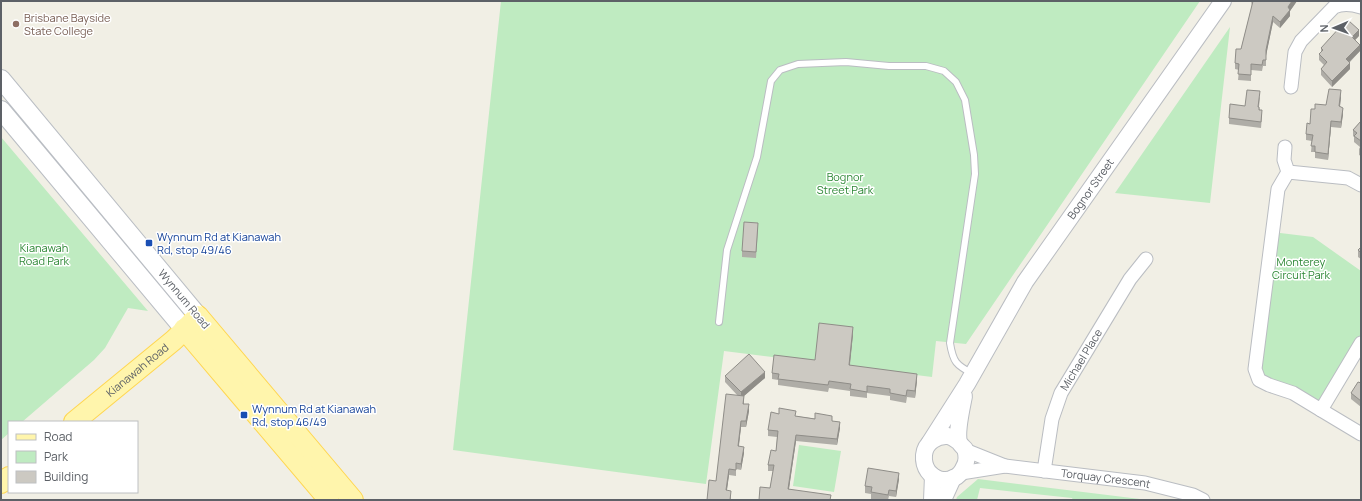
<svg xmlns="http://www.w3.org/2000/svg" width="1362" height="501" font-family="Manrope,sans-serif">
	<rect width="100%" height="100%" fill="#f1efe5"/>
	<!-- green -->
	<path fill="#bfebc1" d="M501 1H1200L966 344 936 341 932 377 724 351 706 484 453 450Z
		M1230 27 1210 203 1115 193Z
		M1 137 148 311 128 308 105 348 94 360 22 422H9V433L1 440Z
		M1272 232 1313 237 1361 271V343L1321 410 1259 380Z
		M799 445 841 451 834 492 793 486Z
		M978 479 1148 500H1073L1072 498 980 488 977 500H956L957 497Z"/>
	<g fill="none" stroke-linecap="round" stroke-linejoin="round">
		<defs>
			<path id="service" d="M719 322 727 250 757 157 771 81 780 70 798 64 846 62 889 66H926L944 71 956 82 965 100 974 155 975 174 950 343C953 362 956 365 973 374"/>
			<g id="minor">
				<path d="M1291 87 1295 52 1301 41 1334 7C1343 3 1351 4 1361 7"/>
				<path d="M1285 147 1284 160 1288 172"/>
				<path d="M1361 185 1348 178 1288 172 1278 189 1255 369 1259 380 1269 385 1293 393 1321 410 1361 343"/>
				<path d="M1321 410 1361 434"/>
				<path d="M965 450 1005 466"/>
				<path id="s1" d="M1044 471 1052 419 1061 393 1130 279 1146 259"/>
				<path id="s2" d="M961 473 1005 466 1145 483 1193 495 1203 500"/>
			</g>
			<g id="tertiary">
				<path id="s3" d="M930 442 967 384 1025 282 1223 1"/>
				<path d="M959 442C956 440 953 437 948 436 937 435 925 443 924 455 922 482 955 489 964 467 967 462 967 455 965 449 963 447 960 444 959 442 956 431 962 407 964 396"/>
				<path d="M932 500 933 476"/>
				<path d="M943 500 953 478"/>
			</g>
			<path id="secondary" d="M1 79 198 316
				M1 110 184 329"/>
			<g id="primary">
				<path d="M184 329 329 500"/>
				<path id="s4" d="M74 422 174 340 198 316 353 500"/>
				<path d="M1 483 9 477"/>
			</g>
		</defs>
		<!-- service casing -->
		<use href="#service" stroke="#babdc2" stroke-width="8"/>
		<!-- minor casing -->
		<use href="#minor" stroke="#babdc2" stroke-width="15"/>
		<!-- tertiary casing -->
		<use href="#tertiary" stroke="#babdc2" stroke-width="18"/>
		<!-- secondary casing -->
		<use href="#secondary" stroke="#babec4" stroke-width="20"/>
		<!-- primary casing -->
		<use href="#primary" stroke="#ffd650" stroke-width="22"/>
		<!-- service -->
		<use href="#service" stroke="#fff" stroke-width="6"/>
		<!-- minor -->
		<use href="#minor" stroke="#fff" stroke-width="13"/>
		<!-- tertiary -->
		<use href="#tertiary" stroke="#fff" stroke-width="16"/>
		<!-- secondary -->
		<use href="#secondary" stroke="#fff" stroke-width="18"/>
		<!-- primary -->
		<use href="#primary" stroke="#fff5ac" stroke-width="20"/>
	</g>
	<!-- wall -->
	<path fill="#afada7" d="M1251 1H1297L1290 11V16L1280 28 1273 22 1266 55V66H1263L1262 71 1251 70V81L1238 80 1239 70 1235 69V63L1241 49 1252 6Z
		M1359 36 1355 40 1360 51 1350 62V69L1332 87 1321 75V69L1324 65 1319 60V54L1321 52V48Z
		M1260 97 1259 107 1262 116 1261 128 1229 124V118L1245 106Z
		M1341 97 1340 107 1343 114 1341 128 1331 127 1328 160 1315 158V152H1311L1312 141 1306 140V134L1315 109 1326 105Z
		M1361 121V156L1359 155V149L1360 147 1354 142V137L1353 136V130Z
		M758 229 756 258 742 257V251Z
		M1361 247V259L1358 257V250Z
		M853 334 850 365 917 380 915 398 907 397 906 403 890 400V396L867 393V398L850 396V391L829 388 828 392 778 385V380L772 379V373L815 360Z
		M725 376 765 378 744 396V404L749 411 746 427H741L739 446 744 453 741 470 736 469V476L729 475 727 490 731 497V500H707L716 481 738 396 725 382Z
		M1361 383V407L1351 399V393Z
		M796 416 832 421 840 428 837 445 796 441 789 489 831 500 770 488 773 471H768V465L776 451 777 437 768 436V430Z
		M899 479 896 497 889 496 888 500H880L871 499V494L865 493V486Z"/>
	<!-- shaded-wall -->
	<path fill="#8f8d88" d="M1292 1H1297L1290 11V16L1280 28V22L1288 7Z
		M1273 16V22L1266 56V50Z
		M1359 30V36L1352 43V37Z
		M1360 45V51L1346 65V59Z
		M1350 63V69L1332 87V81Z
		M1341 90V97L1339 113V106Z
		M1343 108V114L1341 128V122Z
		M1331 121V127L1328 160V154Z
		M853 327V334L849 372V365Z
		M765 372V378L744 396 743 410 741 399V392Z
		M917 374V380L915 398V391Z
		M749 404V411L746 427V421Z
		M741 421V427L738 452V446Z
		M840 422V428L837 445V439Z
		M796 435V441L788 495V489Z
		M744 447V453L741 470V464Z
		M729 469V475L726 496V490Z
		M899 473V479L896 497V491Z"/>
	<!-- building -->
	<path fill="#ccc9c2" stroke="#8f8d88" d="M1253 1H1292L1288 7 1290 10 1280 22 1273 16 1266 50V60H1263L1262 65 1251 64V75L1238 74 1239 64 1235 63 1236 49H1241Z
		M1349 21 1359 30 1352 37 1360 45 1346 59 1350 63 1332 81 1321 69 1327 62 1319 54 1323 50 1321 48 1341 26 1342 28Z
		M1329 89 1341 90 1339 106 1343 108 1341 122 1331 121 1328 154 1315 152V146H1311L1313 135 1306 134 1307 123 1310 124 1311 109H1315V104L1326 105Z
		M1247 90 1260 91 1258 107H1259V110H1262L1261 122 1229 118 1230 104 1245 106Z
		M1361 121V141L1354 136 1357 133 1353 130Z
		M744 222 758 223 756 252 742 251Z
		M1361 247V253L1358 250Z
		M819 323 853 327 849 365 917 374 915 391 907 390 906 396 890 393V389L867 386V392L850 389 851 384 829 381 828 385 778 379 779 374 772 373 774 355 815 360Z
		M749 354 765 372 741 392 725 376Z
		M1358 382 1361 383V401L1351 393Z
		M726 394 744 396 743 404H749L746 421H741L738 446 744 447 741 464 736 463V470L729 469 726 490 731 491 730 500H707L709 480 716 481Z
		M779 408 796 411 795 416 815 419V413L832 416V421L840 422 837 439 796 435 788 489 831 495 830 500H759L760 487 770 488 774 465H768L771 450 776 451 778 431 768 430 771 412 779 414Z
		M868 468 899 473 896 491 889 490 888 495 871 492 872 487 865 486Z"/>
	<!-- markers -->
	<circle fill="#8d6e63" stroke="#fff" stroke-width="1.5" cx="16" cy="24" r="4"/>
	<g fill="#1a4fb4" stroke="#fff" stroke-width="1.5">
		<rect x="145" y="239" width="8" height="8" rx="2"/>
		<rect x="240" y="411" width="8" height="8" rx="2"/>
	</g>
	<g text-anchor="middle" stroke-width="3" stroke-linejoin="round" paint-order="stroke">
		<!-- education labels -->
		<g font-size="11" fill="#785e54" stroke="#fff" text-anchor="start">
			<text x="24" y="22">Brisbane Bayside<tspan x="24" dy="13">State College</tspan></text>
		</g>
		<!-- park labels -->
		<g font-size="11" fill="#2c8734" stroke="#fff">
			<text x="845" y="181">Bognor<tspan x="845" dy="13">Street Park</tspan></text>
			<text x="44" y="252">Kianawah<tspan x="44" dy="13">Road Park</tspan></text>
			<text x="1301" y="266">Monterey<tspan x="1301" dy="13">Circuit Park</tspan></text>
		</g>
		<!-- street labels -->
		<g font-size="11" fill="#5d6167" stroke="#fff">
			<text dy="4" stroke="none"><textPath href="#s3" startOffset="300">Bognor Street</textPath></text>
			<text transform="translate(184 299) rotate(50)" y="4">Wynnum Road</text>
			<text dy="4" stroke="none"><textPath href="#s1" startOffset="119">Michael Place</textPath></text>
			<text dy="4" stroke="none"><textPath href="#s4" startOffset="82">Kianawah Road</textPath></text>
			<text dy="4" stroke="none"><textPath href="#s2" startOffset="146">Torquay Crescent</textPath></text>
		</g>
		<!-- transit labels -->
		<g font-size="11" fill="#164399" stroke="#fff" text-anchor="start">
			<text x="157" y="241">Wynnum Rd at Kianawah<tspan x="157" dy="13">Rd, stop 49/46</tspan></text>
			<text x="252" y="413">Wynnum Rd at Kianawah<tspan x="252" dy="13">Rd, stop 46/49</tspan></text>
		</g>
	</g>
	<!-- border -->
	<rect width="1362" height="501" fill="none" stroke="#5d6167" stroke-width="4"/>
	<!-- legend -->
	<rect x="8" y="421" width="130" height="72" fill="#ffffff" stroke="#bec0c2"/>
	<rect x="16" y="434" width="20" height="6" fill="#fff5ac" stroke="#bec0c2"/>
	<text x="44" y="441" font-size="12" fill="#5d6167">Road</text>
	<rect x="16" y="451" width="20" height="12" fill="#bfebc1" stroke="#bec0c2"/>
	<text x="44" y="461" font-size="12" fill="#5d6167">Park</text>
	<rect x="16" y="471" width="20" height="12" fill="#ccc9c2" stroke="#bec0c2"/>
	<text x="44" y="481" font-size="12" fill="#5d6167">Building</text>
	<!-- north arrow -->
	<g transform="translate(1334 28) rotate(268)" stroke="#ffffff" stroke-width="3" paint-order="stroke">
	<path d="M0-3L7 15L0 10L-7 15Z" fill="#5d6167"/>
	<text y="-6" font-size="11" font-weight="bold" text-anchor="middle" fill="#5d6167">N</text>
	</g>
</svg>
